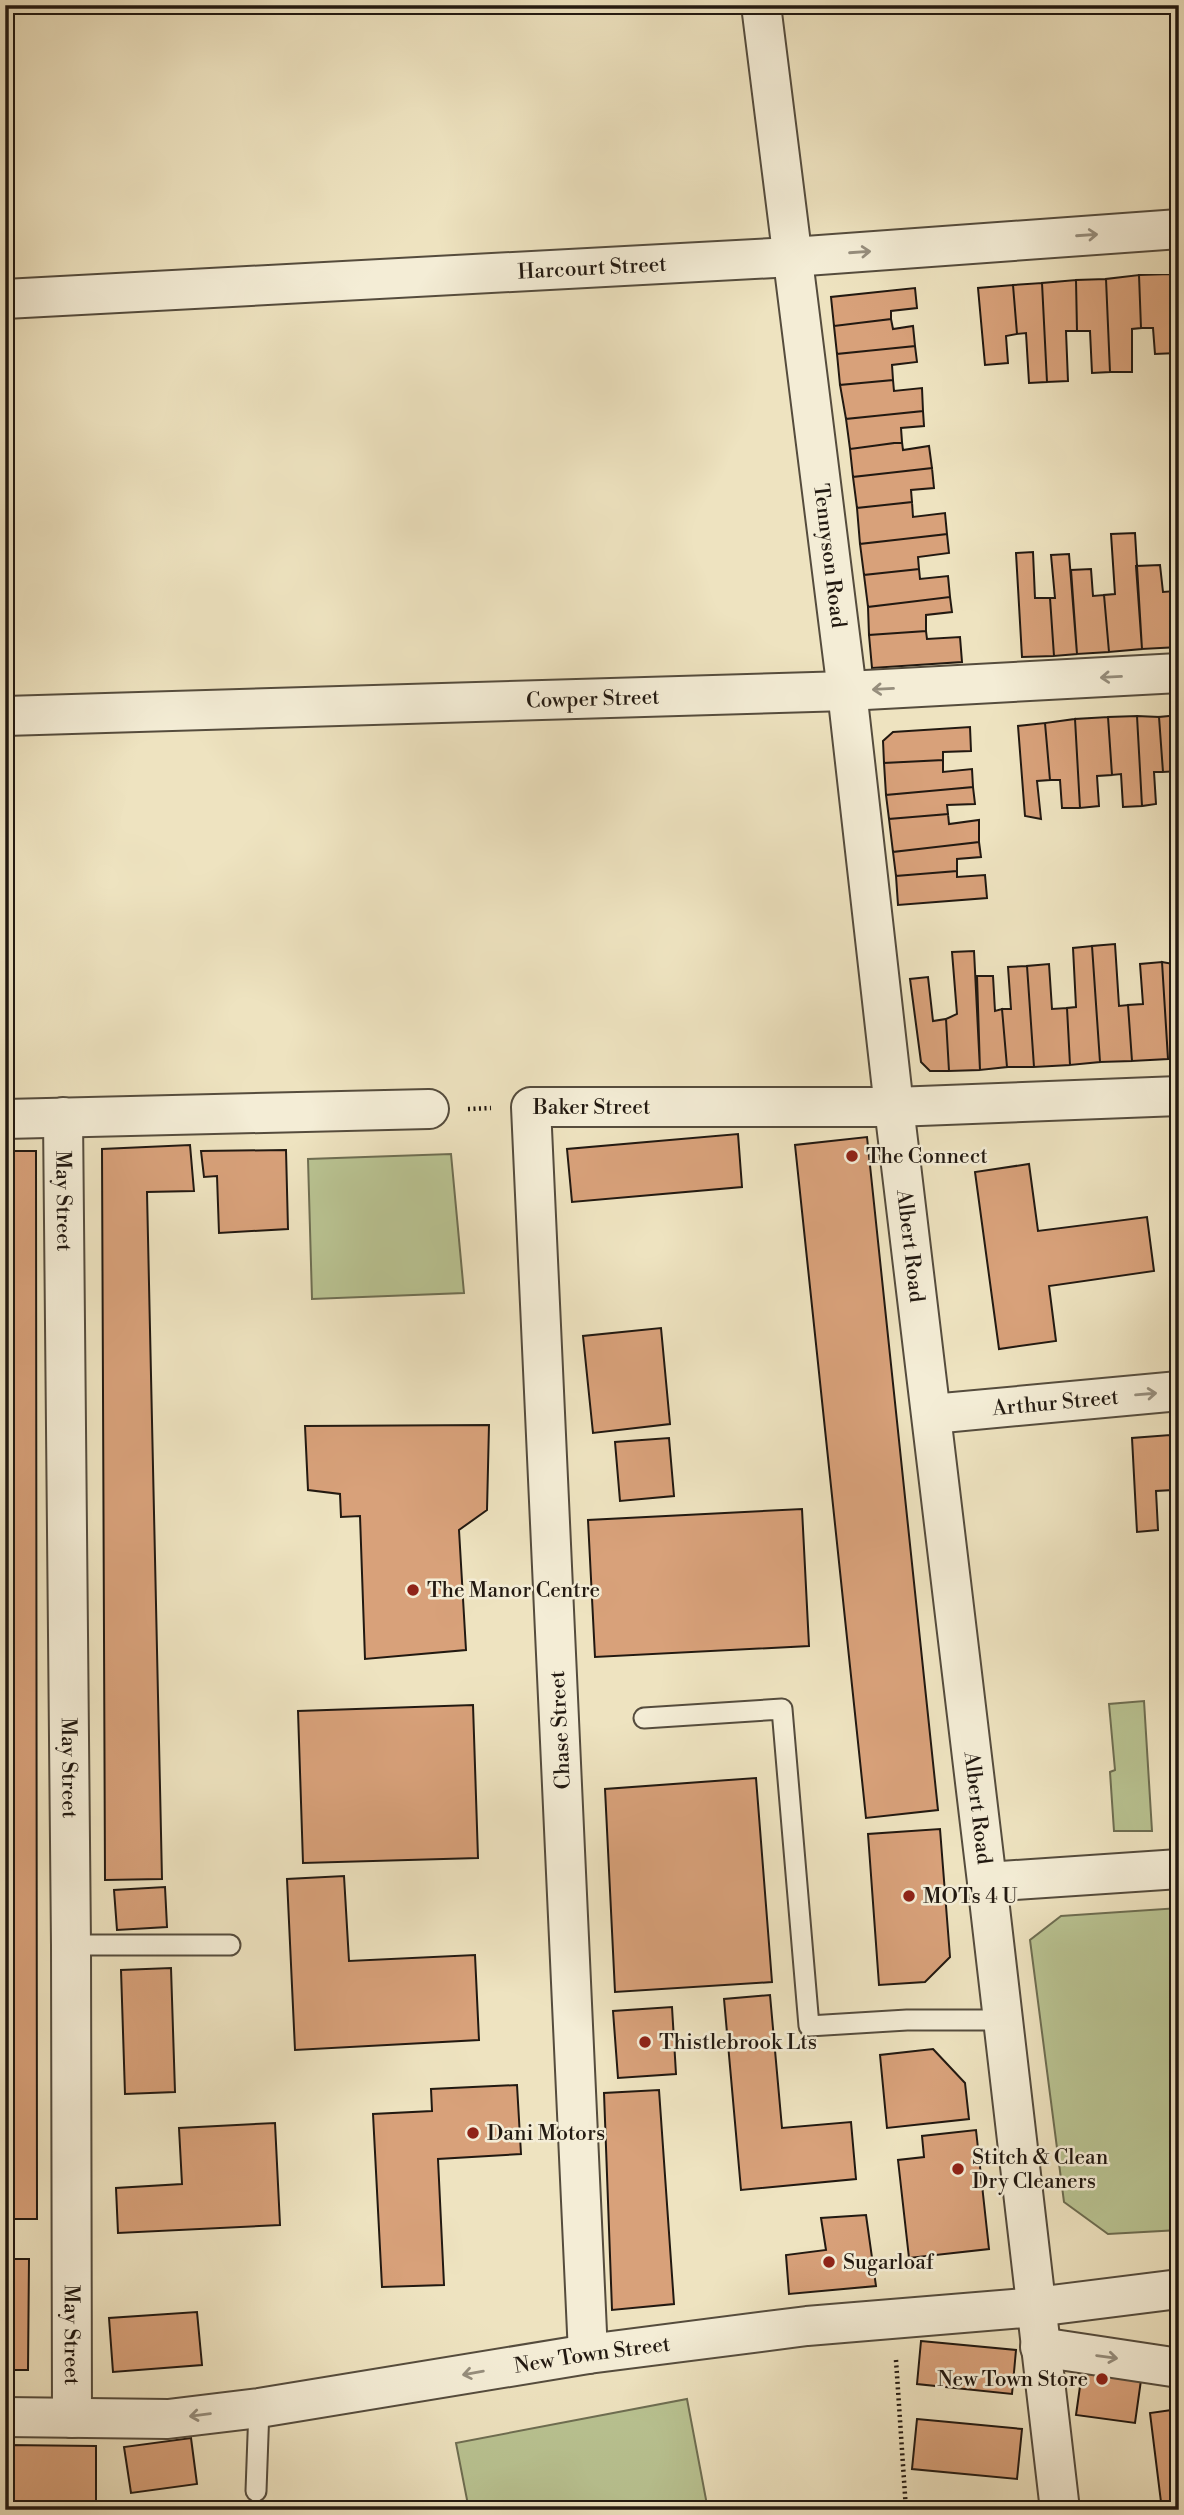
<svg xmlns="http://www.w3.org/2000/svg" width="1184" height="2515" font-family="'Libre Bodoni',serif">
	<rect width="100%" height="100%" fill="#eee3c0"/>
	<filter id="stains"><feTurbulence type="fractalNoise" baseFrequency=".00286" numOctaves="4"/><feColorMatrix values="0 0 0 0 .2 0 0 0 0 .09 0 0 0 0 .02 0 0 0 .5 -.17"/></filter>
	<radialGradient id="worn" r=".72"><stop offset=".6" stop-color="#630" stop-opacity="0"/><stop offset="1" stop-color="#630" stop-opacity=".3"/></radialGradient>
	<!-- green -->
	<path fill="#b9c392" stroke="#6e6e52" stroke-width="2" d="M451 1154 464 1293 312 1299 308 1159Z
		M1144 1701 1152 1831H1114L1110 1772 1115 1770 1109 1704Z
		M1179 1908V2230L1108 2234 1064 2202 1030 1940 1061 1916Z
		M687 2399 708 2510H469L456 2443Z"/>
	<!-- building -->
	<path fill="#d8a17a" stroke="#221911" stroke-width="2" d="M1171 274H1179V353H1177Z
		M1171 274 1177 353 1155 354 1153 328H1141L1139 275Z
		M1139 275 1141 328 1132 329V372H1110L1106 279Z
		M1106 279 1110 372 1092 373 1090 331H1077L1076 280Z
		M1076 280 1077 331H1066L1068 381 1047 382 1042 283Z
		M1042 283 1047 382 1029 383 1026 333 1017 334 1013 285Z
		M1013 285 1017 334 1006 336 1008 363 985 365 978 288Z
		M915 288 917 308 891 311V319L834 326 831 297Z
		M891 319 893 329 913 326 915 346 837 354 834 326Z
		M915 346 917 362 892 365 893 380 840 385 837 354Z
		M893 380 894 391 922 388 923 411 846 419 840 385Z
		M923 411 924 426 901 428 902 442 850 449 846 419Z
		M902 442 903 450 929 446 932 468 853 477 850 449Z
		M932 468 934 488 911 490 912 502 857 508 853 477Z
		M912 502 913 517 945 513 947 534 860 544 857 508Z
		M1135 533 1142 649 1109 652 1104 595 1115 594 1111 534Z
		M947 534 949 553 918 557 919 569 864 575 860 544Z
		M1033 552 1035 598H1050L1054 656 1022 657 1016 553Z
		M1069 554 1077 654 1054 656 1050 598H1055L1051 555Z
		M1160 565 1163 592 1175 591 1179 647 1142 649 1136 566Z
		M919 569 920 579 948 576 950 597 868 607 864 575Z
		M1091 569 1093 596 1104 595 1109 652 1077 654 1071 570Z
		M1179 590V646L1175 591Z
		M950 597 952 612 926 615V631L869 635 868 607Z
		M926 631 927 639 960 637 962 662 872 668 869 635Z
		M1179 715V771L1163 772 1159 717Z
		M1137 716 1142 806 1123 807 1121 774 1112 775 1108 717Z
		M1137 716 1159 717 1163 772H1154L1156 804 1142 806Z
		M1108 717 1112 775 1097 776 1099 806 1080 808 1075 719Z
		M1075 719 1080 808H1062L1060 780H1050L1045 723Z
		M1045 723 1050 780 1037 781 1041 819 1025 816 1018 726Z
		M970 727 971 751 943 752V760L884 763 883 741 893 732Z
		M943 760V772L972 769 973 787 886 795 884 763Z
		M973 787 975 804 947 805 948 814 889 819 886 795Z
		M948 814 949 824 979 820V842L893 852 889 819Z
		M979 842 981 857 957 859V871L896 876 893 852Z
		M957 871V877L985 875 987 898 898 905 896 876Z
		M1115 944 1119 1006 1128 1005 1132 1061 1100 1062 1092 946Z
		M1092 946 1100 1062 1070 1065 1067 1008 1076 1007 1073 948Z
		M974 951 980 1070 949 1071 946 1019 957 1014 952 952Z
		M1162 962 1179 965V1059H1168Z
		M1162 962 1168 1059 1132 1061 1128 1005 1143 1004 1140 964Z
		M1049 964 1052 1009 1067 1008 1070 1065 1034 1067 1027 966Z
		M1027 966 1034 1067H1007L1002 1009H1011L1008 967Z
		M977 976H993L995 1011 1002 1009 1007 1067 980 1070Z
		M928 977 933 1021 946 1019 949 1071H930L921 1062 910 979Z
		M738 1134 742 1187 572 1202 567 1149Z
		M867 1137 938 1810 866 1818 795 1145Z
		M190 1145 194 1191 147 1192 162 1879 105 1880 102 1149Z
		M286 1150 288 1229 219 1233 217 1176 204 1177 201 1151Z
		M5 1151H36L37 2219H5Z
		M1029 1164 1038 1231 1147 1217 1154 1271 1049 1286 1056 1341 999 1349 975 1172Z
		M661 1328 670 1424 593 1433 583 1336Z
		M489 1425 487 1510 459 1530 466 1650 365 1659 360 1516 341 1517 340 1494 308 1490 305 1426Z
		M1179 1434V1490H1173L1170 1435Z
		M1170 1435 1173 1490 1156 1491 1158 1530 1137 1532 1132 1438Z
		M669 1438 674 1496 620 1501 615 1442Z
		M802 1509 809 1646 595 1657 588 1520Z
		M473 1705 478 1858 303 1863 298 1711Z
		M756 1778 772 1982 615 1992 605 1789Z
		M940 1829 950 1957 925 1982 879 1985 868 1834Z
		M344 1876 349 1961 475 1955 479 2040 295 2050 287 1879Z
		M165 1887 167 1927 117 1930 114 1890Z
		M171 1968 175 2092 125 2094 121 1970Z
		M770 1995 782 2128 851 2122 856 2179 741 2190 724 1999Z
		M672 2007 676 2074 618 2078 613 2011Z
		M933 2049 965 2083 969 2119 887 2128 880 2055Z
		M517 2085 521 2154 438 2159 444 2285 382 2287 373 2114 432 2111 431 2089Z
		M659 2090 674 2304 612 2310 604 2093Z
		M275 2123 280 2225 118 2233 116 2188 182 2184 179 2128Z
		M976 2130 989 2249 909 2258 898 2160 924 2157 922 2136Z
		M866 2215 876 2286 789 2294 786 2255 826 2250 821 2218Z
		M5 2259H29L28 2370H5Z
		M197 2312 202 2365 113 2372 109 2318Z
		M921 2341 1016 2350 1012 2394 917 2384Z
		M1083 2365 1142 2373 1135 2423 1076 2415Z
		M1179 2409V2510H1162L1150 2413Z
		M917 2419 1022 2429 1017 2479 912 2469Z
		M191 2438 197 2484 131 2493 124 2447Z
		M5 2445 96 2446V2504L5 2503Z"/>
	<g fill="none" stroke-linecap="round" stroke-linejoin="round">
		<defs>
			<path id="service" d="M644 1718 782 1709 809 2026 907 2020H1002
				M71 1945H230
				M256 2491 259 2408"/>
			<g id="minor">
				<path id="s1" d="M761 5 847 691 894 1107 987 1882 1060 2510"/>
				<path id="s2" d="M5 299 792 257 1179 229"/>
				<path id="s3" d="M5 716 847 691 1179 673"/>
				<path id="s4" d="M63 1117 71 1945 72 2418"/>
				<path d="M5 1119 429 1109"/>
				<path id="s5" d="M932 1414 1179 1391"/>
				<path d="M987 1882 1179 1869"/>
				<path d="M1040 2347 1179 2368"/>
				<path id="s6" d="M588 2354 531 1107H894L1179 1096"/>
				<path id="s7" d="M5 2417 168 2419 259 2408 588 2354 807 2326 1036 2307 1179 2289"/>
			</g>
		</defs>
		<!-- service casing -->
		<use href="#service" stroke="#554c3d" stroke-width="23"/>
		<!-- minor casing -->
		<use href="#minor" stroke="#554c3d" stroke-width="42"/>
		<!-- path -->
		<path stroke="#221911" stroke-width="4.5" stroke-dasharray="2 3.5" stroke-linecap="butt" d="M468 1109 491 1108
			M896 2360 906 2510"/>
		<!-- service -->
		<use href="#service" stroke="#f4edd6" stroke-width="19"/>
		<!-- minor -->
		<use href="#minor" stroke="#f4edd6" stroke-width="38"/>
	</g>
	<!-- one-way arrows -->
	<defs><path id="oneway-shaft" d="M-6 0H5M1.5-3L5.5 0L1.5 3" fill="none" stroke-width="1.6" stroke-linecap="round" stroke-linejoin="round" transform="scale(1.75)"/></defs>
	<g stroke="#968e7d">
		<use href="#oneway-shaft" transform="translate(1087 235) rotate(-4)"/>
		<use href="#oneway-shaft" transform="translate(860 252) rotate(-4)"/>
		<use href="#oneway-shaft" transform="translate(1111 677) rotate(177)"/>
		<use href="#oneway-shaft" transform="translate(883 689) rotate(177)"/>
		<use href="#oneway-shaft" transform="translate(1146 1394) rotate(-5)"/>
		<use href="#oneway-shaft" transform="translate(1107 2357) rotate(8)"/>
		<use href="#oneway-shaft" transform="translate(473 2373) rotate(170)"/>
		<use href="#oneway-shaft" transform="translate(200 2415) rotate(173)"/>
	</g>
	<!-- markers -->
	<g fill="#8f2418" stroke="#f4edd6" stroke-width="2.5">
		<circle cx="852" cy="1156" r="7"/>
		<circle cx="413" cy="1590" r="7"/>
		<circle cx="909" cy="1896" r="7"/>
		<circle cx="645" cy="2042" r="7"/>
		<circle cx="473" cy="2133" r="7"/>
		<circle cx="958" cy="2169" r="7"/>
		<circle cx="829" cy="2262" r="7"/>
		<circle cx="1102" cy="2379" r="7"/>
	</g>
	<g text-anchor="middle" stroke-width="5" stroke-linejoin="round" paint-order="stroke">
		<!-- street labels -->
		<g font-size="21" fill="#221911" stroke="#f4edd6">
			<text dy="7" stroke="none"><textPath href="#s2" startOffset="588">Harcourt Street</textPath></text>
			<text dy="7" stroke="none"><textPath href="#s1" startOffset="555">Tennyson Road</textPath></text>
			<text dy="7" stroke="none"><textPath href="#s3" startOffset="588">Cowper Street</textPath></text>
			<text dy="7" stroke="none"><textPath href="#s6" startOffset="1309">Baker Street</textPath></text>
			<text dy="7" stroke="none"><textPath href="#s4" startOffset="84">May Street</textPath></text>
			<text dy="7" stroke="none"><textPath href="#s1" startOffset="1250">Albert Road</textPath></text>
			<text dy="7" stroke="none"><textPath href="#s5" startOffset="124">Arthur Street</textPath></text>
			<text transform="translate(560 1730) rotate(-93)" y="7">Chase Street</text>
			<text dy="7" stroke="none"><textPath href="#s4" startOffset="651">May Street</textPath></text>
			<text dy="7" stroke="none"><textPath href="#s1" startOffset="1816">Albert Road</textPath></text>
			<text dy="7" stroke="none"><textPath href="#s4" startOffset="1218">May Street</textPath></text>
			<text dy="7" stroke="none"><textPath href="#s7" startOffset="592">New Town Street</textPath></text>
		</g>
		<!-- poi labels -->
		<g font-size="21" fill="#221911" stroke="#f4edd6" text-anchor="start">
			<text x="866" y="1163">The Connect</text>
			<text x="427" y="1597">The Manor Centre</text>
			<text x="923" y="1903">MOTs 4 U</text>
			<text x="659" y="2049">Thistlebrook Lts</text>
			<text x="487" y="2140">Dani Motors</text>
			<text x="972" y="2164">Stitch &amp; Clean<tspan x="972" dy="24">Dry Cleaners</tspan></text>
			<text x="843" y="2269">Sugarloaf</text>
			<text x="1088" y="2386" text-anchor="end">New Town Store</text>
		</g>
	</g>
	<!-- margin -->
	<rect width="1184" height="2515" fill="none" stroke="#eee3c0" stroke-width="28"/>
	<rect x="7" y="7" width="1170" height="2501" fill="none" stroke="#221911" stroke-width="3.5"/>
	<rect x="14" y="14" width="1156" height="2487" fill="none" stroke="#221911" stroke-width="2"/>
	<rect width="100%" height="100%" filter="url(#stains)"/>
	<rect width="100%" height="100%" fill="url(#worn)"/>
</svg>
